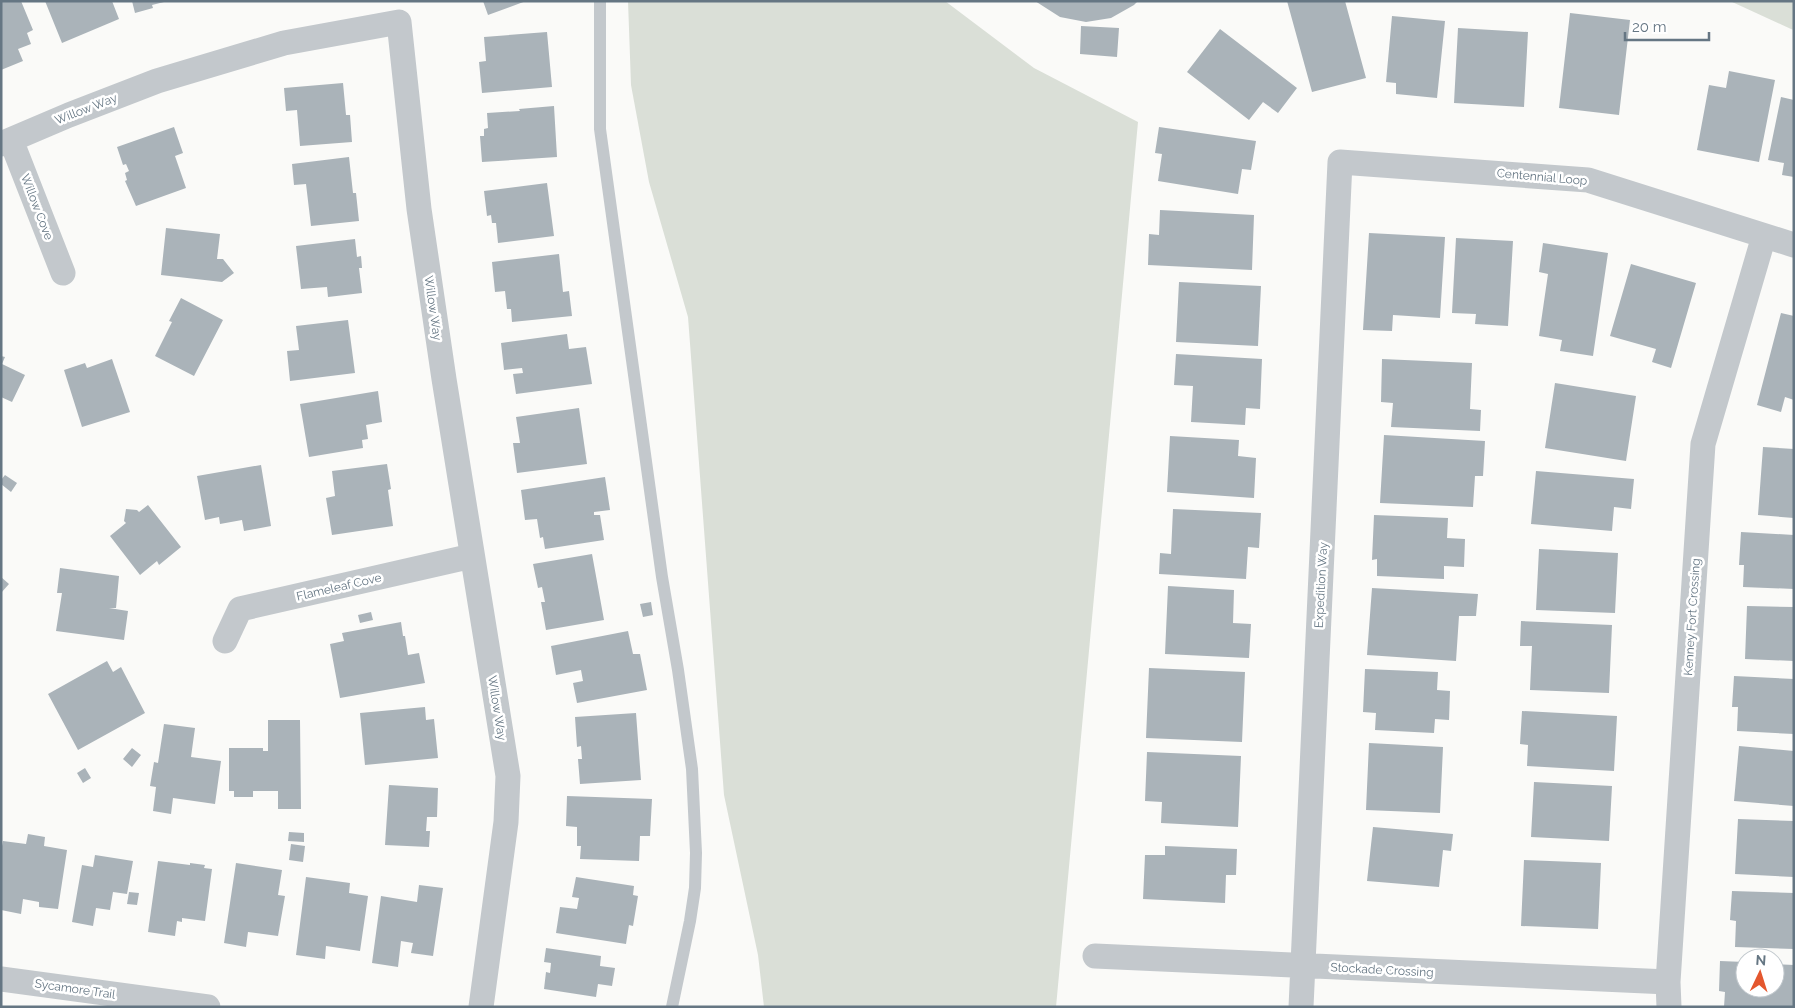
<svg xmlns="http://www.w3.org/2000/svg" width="1795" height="1008" font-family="Raleway,sans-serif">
	<rect width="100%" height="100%" fill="#fafaf8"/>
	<!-- green -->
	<path fill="#dadfd7" d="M628 1H945L1034 68 1138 122 1056 1007H764L758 955 724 795 688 317 649 182 631 85Z
		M1730 1H1794V30L1791 29Z"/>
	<!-- building -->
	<path fill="#aab3b9" d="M1 1H21L33 30 27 33 31 44 18 49 23 61 1 70Z
		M45 1H112L119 19 62 43Z
		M132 1H164V2L152 5 153 8 135 13Z
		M483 1H526L488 15Z
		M1035 1H1138L1134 5 1111 18 1086 22 1060 17Z
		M1287 1H1345L1366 78 1312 92Z
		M1570 13 1630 20 1619 115 1559 108Z
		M1392 16 1445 21 1437 98 1396 94V83L1386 82Z
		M1081 26 1119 28 1117 57 1080 54Z
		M1458 28 1528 32 1524 107 1454 103Z
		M1220 29 1297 88 1278 113 1263 102 1249 120 1187 72Z
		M547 32 552 87 482 93 479 62 486 61 484 37Z
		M1729 71 1775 80 1759 162 1697 150 1709 85 1726 88Z
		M343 83 346 115H350L352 142 300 146 297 110 286 111 284 88Z
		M1781 97 1794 100V177L1782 175 1784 163 1768 160Z
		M554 106 557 157 482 162 480 136H484V129L488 128 487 113 520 111 519 109Z
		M174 127 183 153 175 156 186 188 136 206 125 181 127 180 125 173 129 171 126 164 123 165 117 147Z
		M1159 127 1256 141 1251 170 1242 169 1238 194 1158 181 1162 154 1155 153Z
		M349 157 353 193H356L359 221 311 226 306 184 294 185 292 164Z
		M547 183 554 236 498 243 496 223H492L491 215 487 216 484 191Z
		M1160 210 1254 215 1252 270 1148 265 1149 234 1159 235Z
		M166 228 220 234 217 259H223L234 273 222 282 161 275Z
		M1369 233 1445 237 1440 318 1393 315 1392 331 1363 330Z
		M1456 238 1513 241 1508 326 1475 324 1476 314 1452 313Z
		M355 239 357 257 361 256 362 268H359L362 293 328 297 327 287 301 289 296 246Z
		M1543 243 1608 253 1593 356 1560 351 1562 340 1539 336 1548 274 1539 272Z
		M559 254 563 292 569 291 572 316 512 322 511 309H507L505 291 495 292 492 262Z
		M1631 264 1696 283 1671 368 1652 362 1656 349 1610 336Z
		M1179 282 1261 286 1258 346 1176 342Z
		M181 298 223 320 194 376 155 356 172 322 169 321Z
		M1781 313 1794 316V400L1785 397 1781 412 1757 405Z
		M348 320 355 373 290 381 287 351 299 350 296 326Z
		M567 334 569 349 586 347 592 384 516 394 513 374 523 373 522 368 504 370 501 343Z
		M1176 354 1262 359 1260 409 1246 408 1245 425 1191 422 1193 386 1174 385Z
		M1 356 5 357 2 364 25 375 12 402 1 397Z
		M112 359 130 412 82 427 64 370 85 363 87 368Z
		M1382 359 1472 363 1470 409 1481 410 1480 431 1391 427 1393 403 1381 402Z
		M1555 383 1636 396 1626 461 1545 448Z
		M378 391 382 422 366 425 368 439 362 440 363 448 309 457 300 404Z
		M579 408 587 464 517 473 513 443H520L516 417Z
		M1384 435 1485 441 1483 476H1475L1473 507 1380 503Z
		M1170 436 1239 440 1238 456 1256 458 1254 498 1167 492Z
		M1763 447 1794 449V518L1758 515Z
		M387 464 391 489 388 490 393 526 332 535 326 498 335 496 332 471Z
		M261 465 271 526 244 531 242 520 220 524 219 517 205 520 197 476Z
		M1536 471 1634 479 1631 509 1614 507 1612 531 1531 524Z
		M5 475 17 483 11 492 1 484V480Z
		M605 477 610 510 594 512V515H600L604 540 545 549 543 537 540 538 537 519 525 520 521 490Z
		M148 505 181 547 159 565 157 561 140 575 110 536 126 523 124 521 126 509 137 510 139 512Z
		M1173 509 1261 513 1259 548 1248 547 1246 579 1159 574 1160 553 1171 554Z
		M1374 515 1448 518 1447 538 1465 539 1464 567 1444 566V579L1377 576V559L1372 560Z
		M1741 532 1794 535V589L1743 587 1744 565H1739Z
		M1539 549 1618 553 1615 613 1536 610Z
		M592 554 604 620 546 630 541 602H545L542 587 538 588 533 564Z
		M60 568 119 576 116 608H109L128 611 124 640 56 631 62 593H57Z
		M1 577 9 584 1 593Z
		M1168 586 1234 590 1233 623 1251 624 1249 658 1165 654Z
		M1372 588 1478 594 1476 616H1459L1456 661 1367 655Z
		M651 602 653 615 643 617 640 604Z
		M1747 606 1794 607V661L1745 659Z
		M371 612 373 620 360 623 358 615Z
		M1521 621 1612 625 1609 693 1530 690 1532 646H1520Z
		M401 622 403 636H405L408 655 419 653 425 683 340 698 330 644 344 641 342 633Z
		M628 631 633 654H640L647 690 577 703 573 683 583 681 581 670 556 675 551 646Z
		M107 661 113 672 121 667 145 713 78 750 48 694Z
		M1149 668 1245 672 1242 742 1146 738Z
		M1365 669 1438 672 1437 690 1450 691 1449 720 1435 719 1434 733 1375 730 1376 713 1363 712Z
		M1734 676 1794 679V734L1737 731 1738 707H1732Z
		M425 707 426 720 434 719 438 758 365 765 360 713Z
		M1522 711 1617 716 1614 771 1527 766 1528 745 1520 744Z
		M636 713 641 780 580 784 578 759H582L581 746 577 747 575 717Z
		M268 720H300L301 809H278V791H253V797H234V791H229V748H263V751H268Z
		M164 724 195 728 191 757 221 761 215 804 173 798 171 814 153 811 156 787 150 786 154 762 158 763Z
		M1369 743 1443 747 1440 813 1366 810Z
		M1739 746 1794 751V806L1734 801Z
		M132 748 141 755 132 767 123 759Z
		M1147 752 1241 756 1238 827 1161 823 1162 802 1145 801Z
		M85 768 91 778 83 783 77 773Z
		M1534 782 1612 786 1609 841 1531 837Z
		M389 785 438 788 437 817H427L426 831H430L429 847 385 845Z
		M567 796 652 799 650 836H640L639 861 580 859 581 846H577V827L566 826Z
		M1738 819 1794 821V877L1735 874Z
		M1373 827 1453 834 1451 851 1443 850 1439 887 1367 881Z
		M289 832 304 833V842L288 841Z
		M28 834 45 837 44 846 67 850 58 909 39 907V902L23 899 21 914 1 910V851L3 841 26 844Z
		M291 844 305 846 303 862 289 860Z
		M1165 846 1237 849 1236 875H1226L1225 903 1143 899 1145 855H1165Z
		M95 855 133 861 127 894 113 892 110 910 96 908 93 926 72 922 82 865 93 867Z
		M1524 860 1601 863 1598 929 1521 926Z
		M158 861 190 865V863L205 865 204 868 212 869 205 921 182 918V922L177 921 175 936 148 932Z
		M236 863 282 870 278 895 285 896 278 936 248 932 246 947 224 943Z
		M306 877 350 883 349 893 368 896 360 951 326 946 325 959 296 955Z
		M576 877 634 886 633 895 638 896 633 926 629 925 626 944 556 933 560 907 577 909 579 898 572 897Z
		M419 885 443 888 433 956 411 953 413 943 401 941 398 967 372 963 381 896 417 902Z
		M1732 891 1794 893V949L1735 947 1736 921 1730 920Z
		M129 892 139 893 137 905 127 904Z
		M546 948 601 956 600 966 615 968 612 986 598 984 596 997 544 989 546 972 550 973 551 963 544 962Z
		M1720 961 1745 962V988H1775V964L1794 965V1007H1724L1725 992 1719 991Z"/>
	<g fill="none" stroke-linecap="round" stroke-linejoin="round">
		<!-- service -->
		<path stroke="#c3c8cc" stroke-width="12" d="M600 1V129L662 577 678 670 692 769 696 853 695 888 690 921 672 1007"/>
		<!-- minor -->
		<path stroke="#c3c8cc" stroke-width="25" d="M11 140 63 273
			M1 144 69 115 157 81 284 43 399 22 419 209 444 379 508 776 506 822 481 1007
			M225 641 240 609 472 556
			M1095 956 1668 982
			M1 979 208 1007
			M1301 1007 1340 162 1588 180 1794 245
			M1669 1007 1668 982 1703 444 1764 236"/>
	</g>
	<g text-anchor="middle" stroke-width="5" stroke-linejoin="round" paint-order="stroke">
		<!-- street labels -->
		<g font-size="12" fill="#657683" stroke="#fff">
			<text transform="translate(86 109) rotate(-21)" y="4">Willow Way</text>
			<text transform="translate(1542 177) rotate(5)" y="4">Centennial Loop</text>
			<text transform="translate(37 207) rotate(69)" y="4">Willow Cove</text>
			<text transform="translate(433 308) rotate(82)" y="4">Willow Way</text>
			<text transform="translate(1321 585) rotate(-87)" y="4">Expedition Way</text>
			<text transform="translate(339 587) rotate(-13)" y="4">Flameleaf Cove</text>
			<text transform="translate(1692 617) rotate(-86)" y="4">Kenney Fort Crossing</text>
			<text transform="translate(497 708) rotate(81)" y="4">Willow Way</text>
			<text transform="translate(1382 970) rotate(3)" y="4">Stockade Crossing</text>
			<text transform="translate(75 989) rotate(8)" y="4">Sycamore Trail</text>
		</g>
	</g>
	<!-- border -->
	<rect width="1795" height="1008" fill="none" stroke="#657683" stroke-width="5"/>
	<!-- north arrow -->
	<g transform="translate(1760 973) rotate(4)"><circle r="24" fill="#ffffff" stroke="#c1c8cd"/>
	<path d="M0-4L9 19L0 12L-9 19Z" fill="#e4572e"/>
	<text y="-8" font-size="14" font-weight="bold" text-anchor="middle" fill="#657683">N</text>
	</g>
	<!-- scale -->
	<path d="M1625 32v8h84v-8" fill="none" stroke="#657683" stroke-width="2.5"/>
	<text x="1632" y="32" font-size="15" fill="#657683" stroke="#ffffff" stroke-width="4" paint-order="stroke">20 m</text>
</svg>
